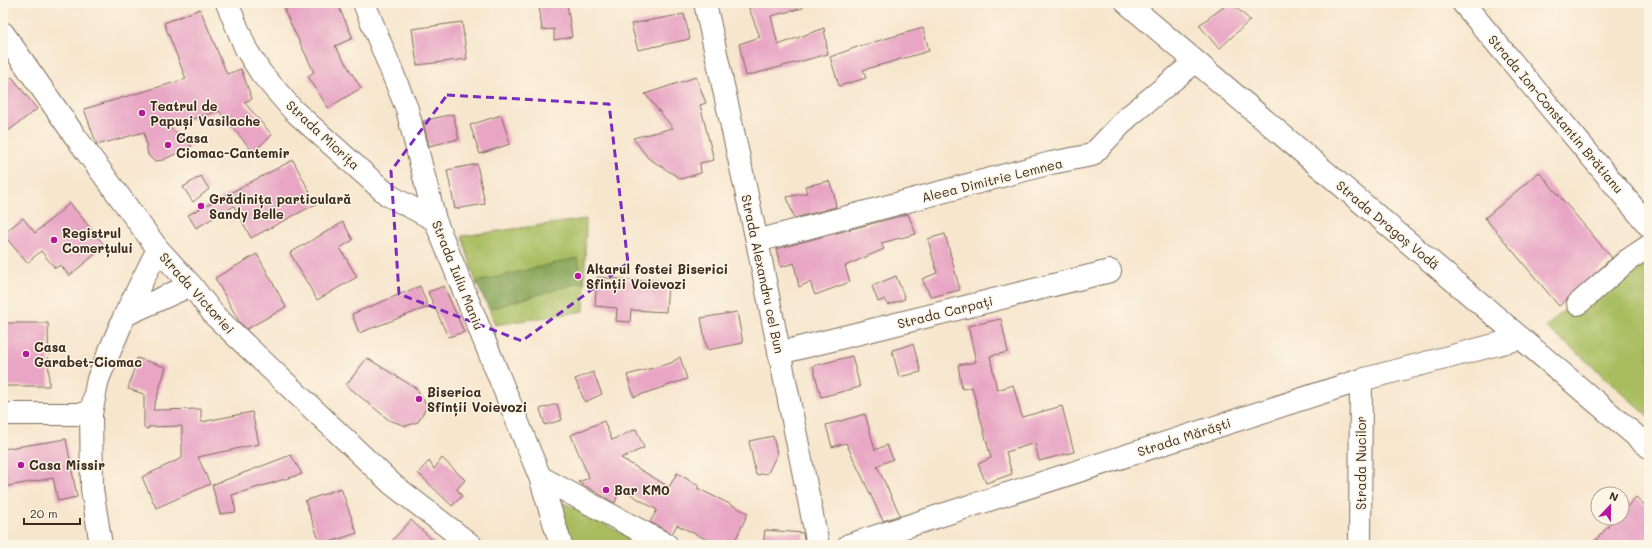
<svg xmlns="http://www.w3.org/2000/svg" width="1652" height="548" font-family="Mali,sans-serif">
	<rect width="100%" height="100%" fill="#fcf5e5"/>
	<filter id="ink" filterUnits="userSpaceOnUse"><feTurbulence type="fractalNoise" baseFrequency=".025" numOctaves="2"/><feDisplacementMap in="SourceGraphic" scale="8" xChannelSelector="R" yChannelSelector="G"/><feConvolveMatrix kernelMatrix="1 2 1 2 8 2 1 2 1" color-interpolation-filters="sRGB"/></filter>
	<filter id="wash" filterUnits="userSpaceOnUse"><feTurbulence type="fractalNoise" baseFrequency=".012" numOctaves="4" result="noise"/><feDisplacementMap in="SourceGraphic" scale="16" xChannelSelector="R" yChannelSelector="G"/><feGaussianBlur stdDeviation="0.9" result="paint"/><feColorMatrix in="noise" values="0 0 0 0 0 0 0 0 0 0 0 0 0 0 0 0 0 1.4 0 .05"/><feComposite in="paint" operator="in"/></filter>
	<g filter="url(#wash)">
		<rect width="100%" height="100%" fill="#f7e6ce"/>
		<!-- green -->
		<path fill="#a9bd61" stroke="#727440" d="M586 219 584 311 495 325 489 308 476 282 462 236Z
			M1642 238 1649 249V417L1582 357 1546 327Z
			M556 499 639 542 571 543Z"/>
		<!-- forest -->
		<path fill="#86a457" stroke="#60673a" d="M577 258 585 281 489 309 476 282Z"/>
		<g id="blocks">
			<!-- building -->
			<path fill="#e8a5c4" d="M299 3H337L353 38 335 46 361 88 328 108 308 76 314 72 284 10Z
				M549 3H567L572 37 554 40V29L542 30 539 5Z
				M747 3H802L803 8 771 16 778 45 824 28 828 54 746 76 739 44 760 37Z
				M1229 3H1231L1250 20 1219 49 1199 25Z
				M200 9 227 74 241 69 252 99 244 102 272 135 253 152 219 111 168 126 192 146 163 160 154 161 148 155 144 132 97 145 84 109 186 79 164 23Z
				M684 14 690 39 638 50 631 24Z
				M462 22 467 59 417 65 412 29Z
				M923 28 929 51 863 70 866 78 839 86 830 57 860 46Z
				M12 77 37 109 3 135V84Z
				M696 77 706 103 700 105 714 160 700 163 701 173 681 179 648 158 633 138 673 128 645 94Z
				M453 114 459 139 429 146 423 121Z
				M501 115 510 144 480 154 470 125Z
				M293 160 316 204 251 238 234 206 196 228 188 215Z
				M477 164 485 204 455 209 447 170Z
				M1539 172 1612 258 1559 306 1485 218Z
				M201 176 209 189 193 202 183 187Z
				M829 181 834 194 836 207 794 218 787 197 807 193 805 186Z
				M70 203 105 246 69 276 61 265 55 268 41 251 27 263 3 234 23 218 35 233Z
				M908 214 916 234 881 243 884 249 845 266 850 282 815 295 810 282 799 287 794 263 781 267 776 249Z
				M343 222 353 240 340 248 357 277 317 300 290 253Z
				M945 234 960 290 931 297 922 279 937 273 928 239Z
				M257 254 286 307 247 329 240 323 215 278Z
				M896 276 905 299 888 305 885 299 878 302 872 286Z
				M597 277 668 283 666 312 631 310 630 322 616 321 617 308 595 306Z
				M420 286 428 307 359 333 352 314Z
				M444 286 464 332 448 337 428 292Z
				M737 312 743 343 707 350 701 318Z
				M1001 319 1008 352 990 356 997 390 1013 385 1022 417 1062 406 1074 452 1039 461 1035 443 1006 452 1012 474 986 483 978 464 991 458 972 387 962 389 958 365 976 362 968 326Z
				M3 323H48L49 386H3Z
				M913 344 921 372 899 377 892 350Z
				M852 356 860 387 821 397 813 366Z
				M680 357 687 379 634 397 627 375 671 363Z
				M137 358 166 367 153 410 201 409V422L252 412 259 444 198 457 210 484 156 508 142 477 182 458V426L148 427V429L144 428V394L128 389Z
				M367 358 417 389 427 406 418 422 406 426 389 420 346 385Z
				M593 372 602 394 585 402 575 379Z
				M557 404 562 420 545 425 540 409Z
				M865 414 875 450 887 445 893 459 877 466 900 515 883 521 846 443 832 447 826 425Z
				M604 421 612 440 636 429 644 448 621 458 669 487 677 473 699 486 697 488 748 513 733 545H718L677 525 672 534 650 522 657 510 620 488 615 503 578 482 589 478 571 435Z
				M773 436 777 454 768 473 756 475 749 441Z
				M66 439 77 497 58 501 53 478 3 487V449Z
				M291 455 302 474 232 495 236 512 220 514 212 485Z
				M442 458 465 480 457 489 462 496 452 506 418 473 429 461 434 469Z
				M341 488 357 533 321 545 305 501Z
				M1636 497 1649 509V545H1591L1616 518H1622V512Z
				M411 520 438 545H388Z
				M765 530 803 533 805 545H763Z"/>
		</g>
	</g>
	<g filter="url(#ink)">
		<use href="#blocks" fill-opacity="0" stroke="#7d6c5c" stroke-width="1"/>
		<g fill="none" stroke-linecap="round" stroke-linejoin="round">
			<defs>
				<path id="minor" d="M227 3 246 49 261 73 293 110 388 195 435 220
					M364 3 407 109 435 220 540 477 561 545
					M705 3 757 241 818 545
					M1127 3 1649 447
					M1463 3 1649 226
					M3 33 75 136 158 249 191 285 215 316 392 484 471 545
					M757 241 1051 163 1092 155 1128 117 1195 62
					M1578 304 1628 260 1649 246
					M125 315 191 285
					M779 353 1110 271
					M3 414H91
					M540 477 667 545
					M101 545 92 489 91 414 98 379 125 315 158 249
					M849 545 1361 380 1521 338
					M1360 545 1361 380"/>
			</defs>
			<!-- minor casing -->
			<use href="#minor" stroke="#7d6c5c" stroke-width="24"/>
			<!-- minor -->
			<use href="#minor" stroke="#fff" stroke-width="22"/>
		</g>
	</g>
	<!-- marked area -->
	<path fill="none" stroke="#7b2cbf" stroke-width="3" stroke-dasharray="8 5" stroke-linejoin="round" d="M447 95 609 104 628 263 522 341 399 294 391 171Z"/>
	<!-- markers -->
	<g fill="#b5179e" stroke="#fcf5e5" stroke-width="1.5">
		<circle cx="142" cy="113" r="4"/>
		<circle cx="168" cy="145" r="4"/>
		<circle cx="201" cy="206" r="4"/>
		<circle cx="54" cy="240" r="4"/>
		<circle cx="578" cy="276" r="4"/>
		<circle cx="26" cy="354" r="4"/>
		<circle cx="419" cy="399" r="4"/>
		<circle cx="21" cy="465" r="4"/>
		<circle cx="606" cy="490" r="4"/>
	</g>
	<g text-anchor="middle" stroke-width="3" stroke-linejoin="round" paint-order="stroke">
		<!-- poi labels -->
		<g font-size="13" font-weight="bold" fill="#3b2a1e" stroke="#fcf5e5" text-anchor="start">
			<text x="150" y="111">Teatrul de<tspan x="150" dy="15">Papuși Vasilache</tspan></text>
			<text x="176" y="143">Casa<tspan x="176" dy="15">Ciomac-Cantemir</tspan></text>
			<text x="209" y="204">Grădinița particulară<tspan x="209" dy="15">Sandy Belle</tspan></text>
			<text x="62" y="238">Registrul<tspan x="62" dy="15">Comerțului</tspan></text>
			<text x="586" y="274">Altarul fostei Biserici<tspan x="586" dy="15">Sfinții Voievozi</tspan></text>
			<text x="34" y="352">Casa<tspan x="34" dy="15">Garabet-Ciomac</tspan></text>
			<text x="427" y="397">Biserica<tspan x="427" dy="15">Sfinții Voievozi</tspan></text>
			<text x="29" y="470">Casa Missir</text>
			<text x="614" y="495">Bar KM0</text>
		</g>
		<!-- street labels -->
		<g font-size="13" fill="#3b2a1e" stroke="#fcf5e5">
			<text transform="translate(1556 114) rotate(50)" y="5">Strada Ion-Constantin Brătianu</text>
			<text transform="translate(323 135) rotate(43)" y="5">Strada Miorița</text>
			<text transform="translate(992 180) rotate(-14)" y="5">Aleea Dimitrie Lemnea</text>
			<text transform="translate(1388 225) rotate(40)" y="5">Strada Dragoș Vodă</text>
			<text transform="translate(763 274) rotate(78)" y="5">Strada Alexandru cel Bun</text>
			<text transform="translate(458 275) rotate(68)" y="5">Strada Iuliu Maniu</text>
			<text transform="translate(197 293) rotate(48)" y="5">Strada Victoriei</text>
			<text transform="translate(945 312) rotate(-14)" y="5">Strada Carpați</text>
			<text transform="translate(1184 437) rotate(-18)" y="5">Strada Mărăști</text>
			<text transform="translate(1361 463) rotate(-90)" y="5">Strada Nucilor</text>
		</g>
	</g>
	<!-- margin -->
	<rect width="1652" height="548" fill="none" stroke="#fcf5e5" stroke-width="16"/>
	<!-- north arrow -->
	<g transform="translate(1610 506) rotate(22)"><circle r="19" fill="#fcf5e5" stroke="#afa495"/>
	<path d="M0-3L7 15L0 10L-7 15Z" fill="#b5179e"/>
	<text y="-6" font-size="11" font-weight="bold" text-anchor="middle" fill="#3b2a1e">N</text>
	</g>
	<!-- scale -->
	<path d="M24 518v6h56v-6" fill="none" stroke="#3b2a1e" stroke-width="2"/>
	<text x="30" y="518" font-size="12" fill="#3b2a1e" stroke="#fcf5e5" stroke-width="3" paint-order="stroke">20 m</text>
</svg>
